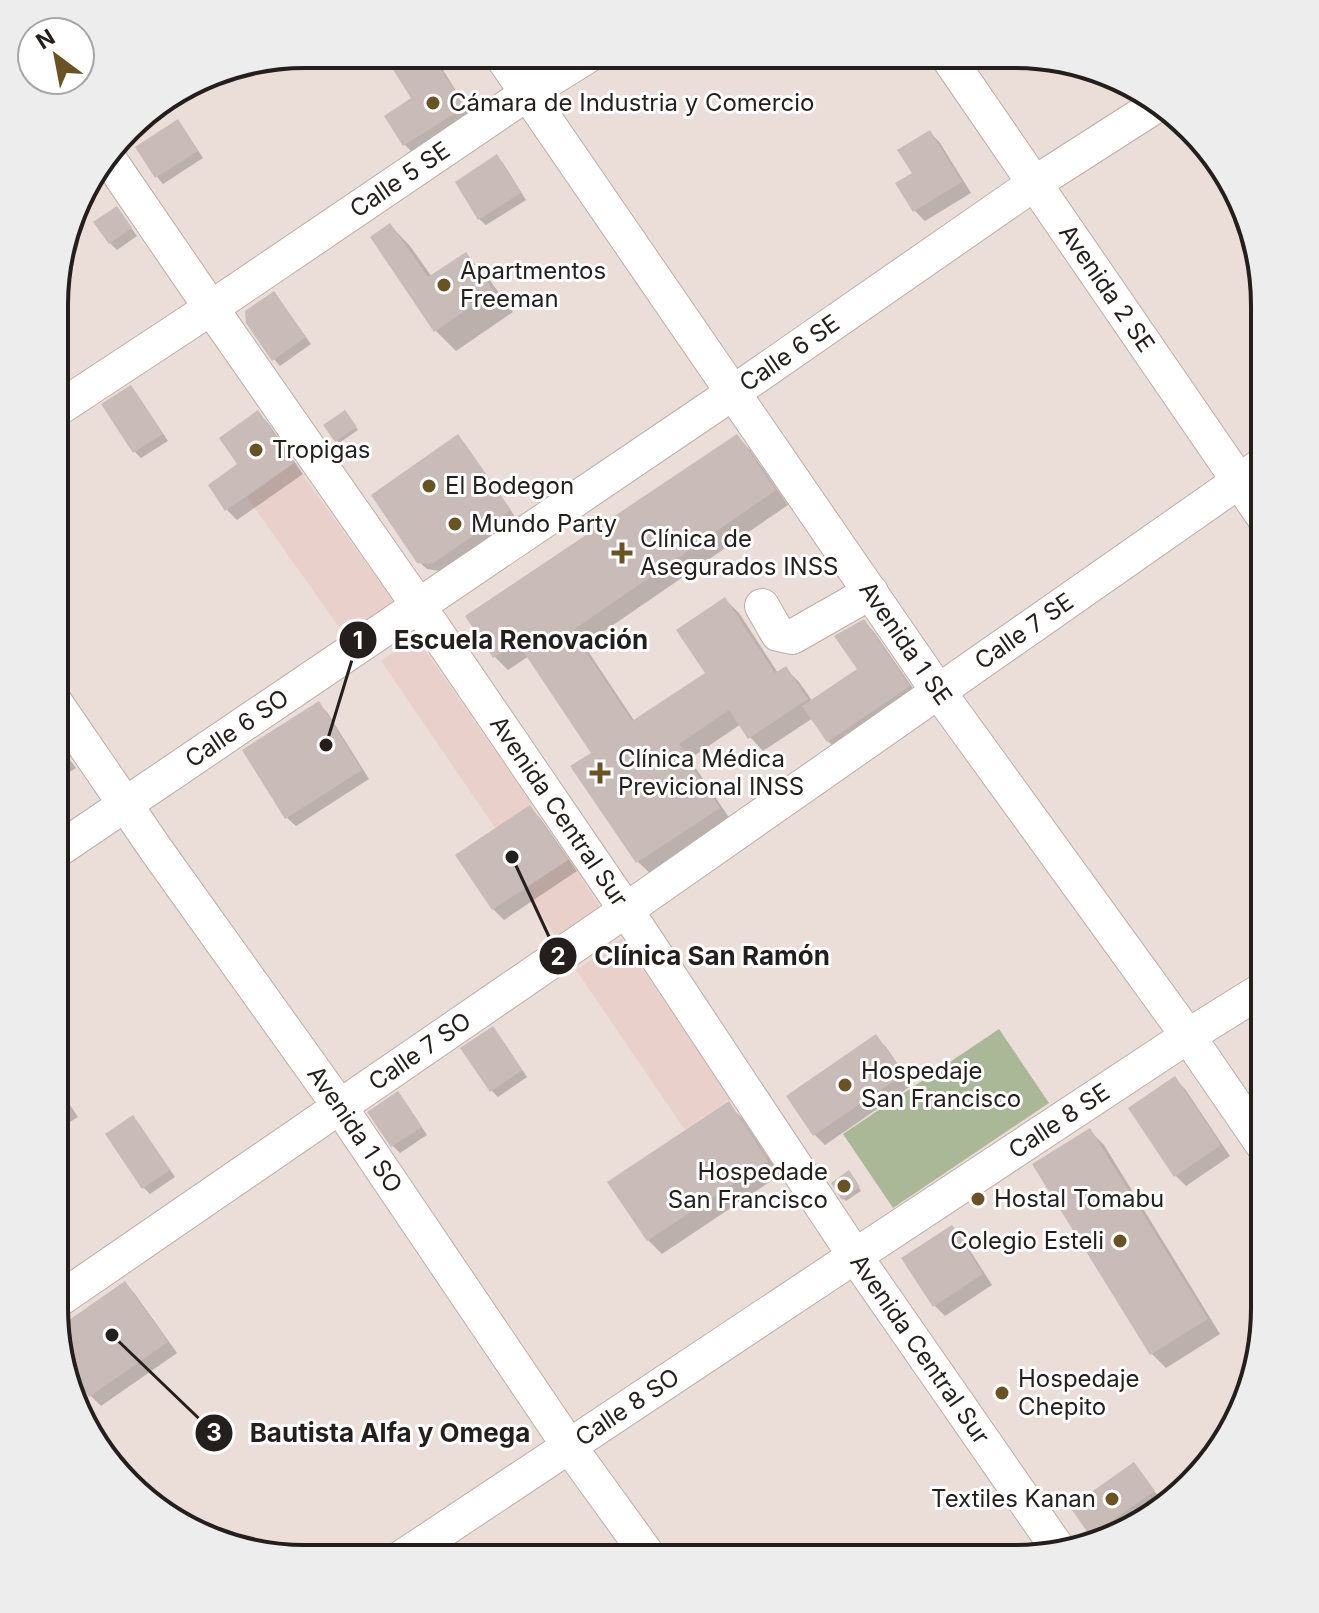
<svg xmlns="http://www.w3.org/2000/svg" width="1319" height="1613" font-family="Inter,sans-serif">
	<rect width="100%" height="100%" fill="#ebddd8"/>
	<!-- commercial -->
	<path fill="#ead0ca" d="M294 463 394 602 346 637 247 497Z
		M416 637 532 804 496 829 381 661Z
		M569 859 600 907 556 937 524 889Z
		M622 939 731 1099 685 1130 576 970Z"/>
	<!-- green -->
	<path fill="#abb897" d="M999 1029 1049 1103 893 1208 843 1134Z"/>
	<!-- shadow -->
	<path fill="#0003" d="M393 54H433L473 118 415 155 405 145 387 116 414 99Z
		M178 122 184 129 203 158 163 184 157 177 137 147Z
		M930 132 940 143 971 193 925 221 915 211 914 174Z
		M497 157 503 163 526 200 486 225 479 219Z
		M117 208 137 236 117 250 110 243Z
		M390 225 410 246 432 277 466 255 486 275 513 312 456 351 436 331Z
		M274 294 311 344 280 366 274 359Z
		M131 387 137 394 168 441 141 458 135 452Z
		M258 413 268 423 303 474 237 520 227 510 240 465Z
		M347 415 358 430 339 443 337 440Z
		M737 436 750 450 788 505 584 645 635 722 708 673 725 599 739 613 778 673 786 669 799 682 813 702 860 670 864 621 874 632 919 697 839 752 828 741 813 718 763 751 750 737 741 724 691 758 696 766 695 767 732 822 652 875 638 862 606 814 593 754 529 656 508 670 494 656Z
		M458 437 465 444 516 518 440 571 427 569 419 562Z
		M56 582 63 593 56 597Z
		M319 704 327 712 369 779 296 826 287 818Z
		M56 742 76 768 55 781V743Z
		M530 808 540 818 577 871 504 920 493 909 458 856Z
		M493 1028 499 1035 527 1077 498 1097 491 1090Z
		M876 1037 886 1047 912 1085 825 1145 814 1134Z
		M1175 1079 1185 1089 1230 1156 1186 1186 1175 1175Z
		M54 1081 78 1117 54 1132Z
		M398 1094 404 1100 427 1135 400 1153 393 1146 370 1112Z
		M728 1104 742 1118 780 1175 662 1254 648 1240 610 1183Z
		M139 1124 175 1177 150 1194 143 1187Z
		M1090 1131 1104 1145 1220 1334 1166 1368 1152 1354Z
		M851 1175 861 1191 846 1201 843 1198Z
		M951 1228 962 1238 992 1285 945 1316 935 1306 904 1259Z
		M125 1283 135 1294 177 1353 101 1406 91 1396 69 1365 59 1329Z
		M1140 1471 1160 1499 1107 1535 1096 1539 1092 1535Z"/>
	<!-- building -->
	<path fill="#c9bbb8" d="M383 54H431L465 107 403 146 384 116 411 98Z
		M178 119 198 151 155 178 135 147Z
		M930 130 962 182 913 212 895 183 912 173 897 150Z
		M497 154 521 193 478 220 455 182Z
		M117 206 132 228 109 244 93 222Z
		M390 223 428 277 466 252 494 291 434 332 370 237Z
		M274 291 306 337 272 361 246 323 245 311Z
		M131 385 163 434 133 453 101 404Z
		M258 410 294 463 225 511 208 485 237 464 219 438Z
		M345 410 357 427 335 442 323 425Z
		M458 434 511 510 432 564 417 563 371 495Z
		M737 434 776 490 572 631 632 721 705 673 676 630 725 597 775 673 786 666 808 699 748 739 729 710 679 744 684 751 683 753 720 808 636 863 570 766 591 753 517 642 493 658 465 616Z
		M864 619 910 686 827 742 802 706 857 669 834 636Z
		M319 701 362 770 285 819 242 750Z
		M530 805 568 860 492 910 455 855Z
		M493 1026 522 1070 490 1092 460 1048Z
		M876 1034 904 1074 813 1136 786 1096Z
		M1175 1076 1221 1145 1174 1177 1128 1108Z
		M398 1091 422 1127 391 1147 367 1112Z
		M729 1101 768 1161 647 1241 607 1182Z
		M133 1115 170 1170 142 1189 105 1134Z
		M1090 1128 1208 1319 1150 1355 1032 1164Z
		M849 1170 860 1187 842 1200 831 1183Z
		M952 1225 983 1274 933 1307 901 1258Z
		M125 1281 168 1342 89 1397 71 1371 59 1327Z
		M1134 1462 1155 1491 1090 1536 1070 1507Z"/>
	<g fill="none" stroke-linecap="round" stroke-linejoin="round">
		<defs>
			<g id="minor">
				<path id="s1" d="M501 55 938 691 1188 1036 1265 1148"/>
				<path id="s2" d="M947 56 1265 519"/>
				<path id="s3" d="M107 156 211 308 418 605 626 910 855 1256 1059 1550"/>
				<path id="s4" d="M56 410 211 308 528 93 589 55"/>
				<path d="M762 606 778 634 792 637 871 592"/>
				<path id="s5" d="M55 702 157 851 340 1107 569 1446 650 1558"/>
				<path id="s6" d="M55 852 734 392 1035 183 1160 103"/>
				<path id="s7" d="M54 1303 626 910 1265 463"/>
				<path id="s8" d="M401 1558 855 1256 1188 1036 1265 988"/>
			</g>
		</defs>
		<!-- minor casing -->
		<use href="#minor" stroke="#bcaea9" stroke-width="36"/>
		<!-- minor -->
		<use href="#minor" stroke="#fff" stroke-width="34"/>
	</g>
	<!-- markers -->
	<g fill="#6a5323" stroke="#fff" stroke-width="3">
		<circle cx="433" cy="103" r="8"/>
		<circle cx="444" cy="285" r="8"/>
		<circle cx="256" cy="450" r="8"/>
		<circle cx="429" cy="486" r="8"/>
		<circle cx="455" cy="524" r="8"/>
		<path d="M618 541h8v8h8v8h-8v8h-8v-8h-8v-8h8z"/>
		<path d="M596 761h8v8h8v8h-8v8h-8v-8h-8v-8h8z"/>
		<circle cx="845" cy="1085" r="8"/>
		<circle cx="844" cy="1186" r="8"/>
		<circle cx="978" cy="1199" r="8"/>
		<circle cx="1120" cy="1241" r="8"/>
		<circle cx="1002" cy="1393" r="8"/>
		<circle cx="1112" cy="1499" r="8"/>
	</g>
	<g text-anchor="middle" stroke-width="6" stroke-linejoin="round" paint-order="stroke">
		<!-- poi labels -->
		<g font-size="24" fill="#241f1d" stroke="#fff" text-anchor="start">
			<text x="449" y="111">Cámara de Industria y Comercio</text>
			<text x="460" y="279">Apartmentos<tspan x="460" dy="28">Freeman</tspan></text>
			<text x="272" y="458">Tropigas</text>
			<text x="445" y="494">El Bodegon</text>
			<text x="471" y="532">Mundo Party</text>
			<text x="640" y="547">Clínica de<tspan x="640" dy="28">Asegurados INSS</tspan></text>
			<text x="618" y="767">Clínica Médica<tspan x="618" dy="28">Previcional INSS</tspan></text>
			<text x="861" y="1079">Hospedaje<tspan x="861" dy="28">San Francisco</tspan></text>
			<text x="828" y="1180" text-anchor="end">Hospedade<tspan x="828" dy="28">San Francisco</tspan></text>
			<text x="994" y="1207">Hostal Tomabu</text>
			<text x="1104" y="1249" text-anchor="end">Colegio Esteli</text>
			<text x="1018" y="1387">Hospedaje<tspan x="1018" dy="28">Chepito</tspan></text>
			<text x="1096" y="1507" text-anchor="end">Textiles Kanan</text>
		</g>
		<!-- street labels -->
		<g font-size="24" fill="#241f1d" stroke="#fff">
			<text dy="8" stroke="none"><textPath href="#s4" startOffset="414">Calle 5 SE</textPath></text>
			<text dy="8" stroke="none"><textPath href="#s2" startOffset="282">Avenida 2 SE</textPath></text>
			<text dy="8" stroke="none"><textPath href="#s6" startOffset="888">Calle 6 SE</textPath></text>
			<text dy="8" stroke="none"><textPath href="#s7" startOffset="1180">Calle 7 SE</textPath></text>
			<text dy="8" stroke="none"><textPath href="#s1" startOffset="714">Avenida 1 SE</textPath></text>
			<text dy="8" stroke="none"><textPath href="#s6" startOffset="220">Calle 6 SO</textPath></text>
			<text dy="8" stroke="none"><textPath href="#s3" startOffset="796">Avenida Central Sur</textPath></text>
			<text dy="8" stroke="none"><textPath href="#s7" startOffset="444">Calle 7 SO</textPath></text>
			<text dy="8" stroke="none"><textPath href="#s8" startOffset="790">Calle 8 SE</textPath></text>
			<text dy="8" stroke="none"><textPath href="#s5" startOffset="522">Avenida 1 SO</textPath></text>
			<text dy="8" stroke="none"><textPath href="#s3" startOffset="1444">Avenida Central Sur</textPath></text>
			<text dy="8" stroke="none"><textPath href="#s8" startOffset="272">Calle 8 SO</textPath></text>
		</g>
	</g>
	<!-- crop -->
	<path d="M0 0H1319V1613H0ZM305 68H1014A237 237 0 0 1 1251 305V1308A237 237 0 0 1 1014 1545H305A237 237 0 0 1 68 1308V305A237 237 0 0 1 305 68Z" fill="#ededed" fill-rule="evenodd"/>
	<path fill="none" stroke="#241f1d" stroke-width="4" d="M305 68H1014A237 237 0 0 1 1251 305V1308A237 237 0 0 1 1014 1545H305A237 237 0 0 1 68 1308V305A237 237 0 0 1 305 68Z"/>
	<!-- callouts -->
	<path fill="none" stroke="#241f1d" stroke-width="3" d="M326 745L358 640M512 857L558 956M112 1335L214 1433"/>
	<g fill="#241f1d" stroke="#fff" stroke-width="3">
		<circle cx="326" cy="745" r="8"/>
		<circle cx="512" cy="857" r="8"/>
		<circle cx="112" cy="1335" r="8"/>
		<circle cx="358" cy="640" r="20"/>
		<circle cx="558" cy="956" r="20"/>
		<circle cx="214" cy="1433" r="20"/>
	</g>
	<g font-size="24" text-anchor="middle" font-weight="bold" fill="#fff">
		<text x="358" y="649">1</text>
		<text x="558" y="965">2</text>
		<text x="214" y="1441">3</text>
	</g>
	<g font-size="26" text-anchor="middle" font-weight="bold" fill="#241f1d" stroke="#fff" stroke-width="6" stroke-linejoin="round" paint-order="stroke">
		<text x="521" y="649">Escuela Renovación</text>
		<text x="712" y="965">Clínica San Ramón</text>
		<text x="390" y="1442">Bautista Alfa y Omega</text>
	</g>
	<!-- north arrow -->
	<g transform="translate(56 56) rotate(328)"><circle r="38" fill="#ffffff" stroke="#a7a5a5" stroke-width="2"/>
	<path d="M0-6L14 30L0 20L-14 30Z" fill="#6a5323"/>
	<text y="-12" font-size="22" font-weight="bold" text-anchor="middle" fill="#241f1d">N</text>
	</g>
</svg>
